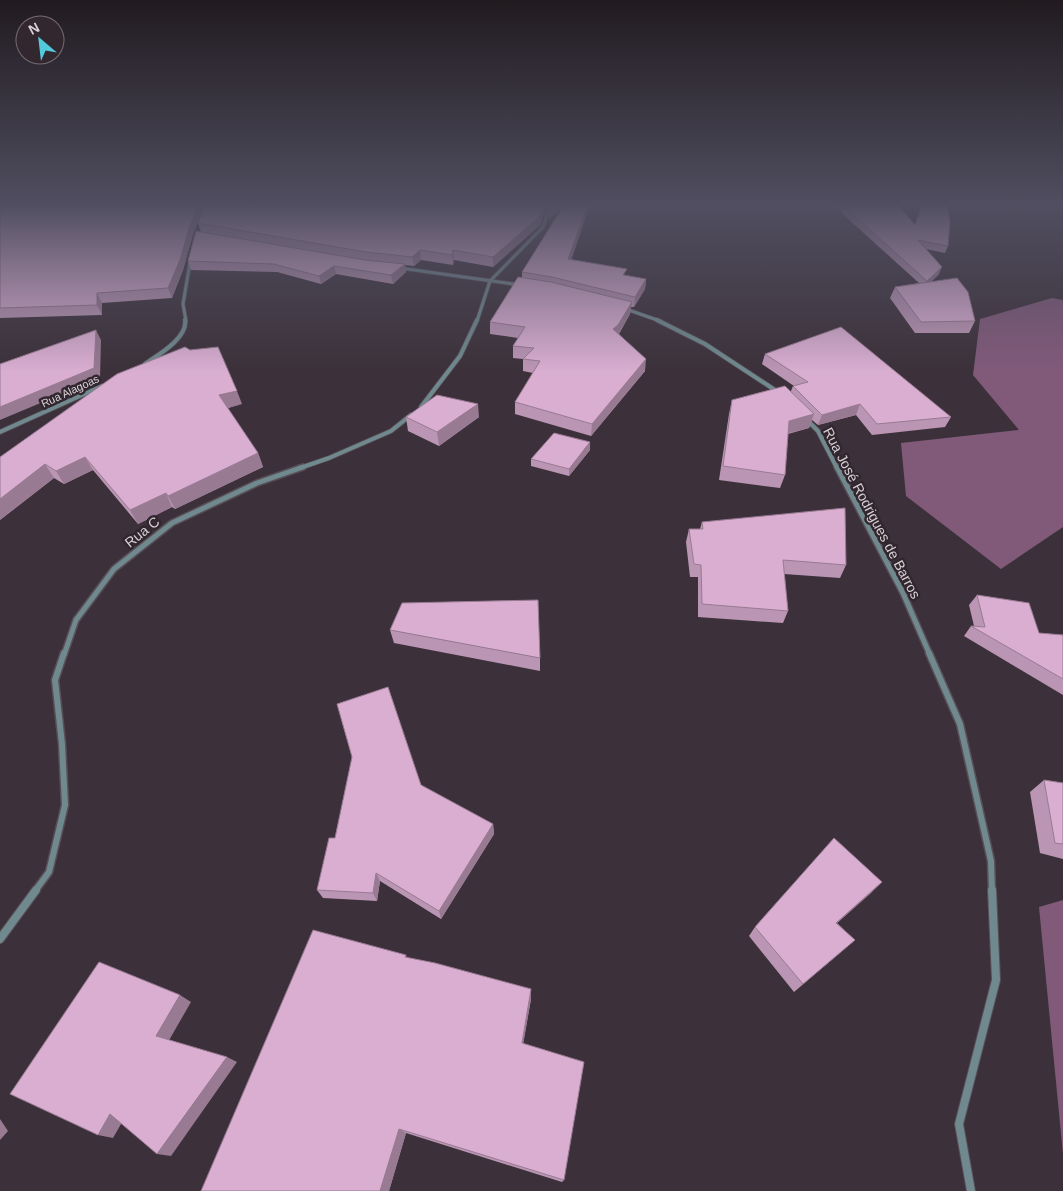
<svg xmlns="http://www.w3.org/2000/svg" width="1063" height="1191" font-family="Arial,sans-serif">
	<rect width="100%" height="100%" fill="#3c313a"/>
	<!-- forest -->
	<path fill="#815a7a" d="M1052 298 1063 300V527L1001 569 906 496 901 443 1019 430 973 375 980 319Z
		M1063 900V1154L1039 907Z"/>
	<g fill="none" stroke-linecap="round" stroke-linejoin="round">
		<defs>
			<path id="street-far4" d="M400 268 520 285
				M626 309 660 321
				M186 321 183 304 191 257
				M477 321 490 281 543 227 550 205"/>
			<path id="street-far3" d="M657 320 705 344 778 392
				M145 364C158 355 188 338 185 320
				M421 407 460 356 477 320
				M807 420 818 431 837 468
				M0 432 102 386
				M300 468 329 458 391 431 411 415"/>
			<path id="street-far2" d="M837 467 903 593 930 655
				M64 655 76 620 114 569 172 523 257 483 303 467"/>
			<path id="street-far1" d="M929 653 960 724 991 861 992 891
				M35 891 49 872 65 805 62 744 55 680 64 653"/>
			<path id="street" d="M0 939 36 890
				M971 1191 959 1124 996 980 992 890"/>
		</defs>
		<!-- street-far4 casing -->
		<use href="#street-far4" stroke="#584e56" stroke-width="4.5"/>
		<!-- street-far3 casing -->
		<use href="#street-far3" stroke="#584e56" stroke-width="5.5"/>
		<!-- street-far2 casing -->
		<use href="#street-far2" stroke="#584e56" stroke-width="8"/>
		<!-- street-far1 casing -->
		<use href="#street-far1" stroke="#584e56" stroke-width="9"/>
		<!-- street casing -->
		<use href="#street" stroke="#584e56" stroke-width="10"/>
		<!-- street-far4 -->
		<use href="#street-far4" stroke="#6f898e" stroke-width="3"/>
		<!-- street-far3 -->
		<use href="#street-far3" stroke="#6f898e" stroke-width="4"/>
		<!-- street-far2 -->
		<use href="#street-far2" stroke="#6f898e" stroke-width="5"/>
		<!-- street-far1 -->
		<use href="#street-far1" stroke="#6f898e" stroke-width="6"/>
		<!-- street -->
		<use href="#street" stroke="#6f898e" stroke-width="8"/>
	</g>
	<!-- wall -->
	<path fill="#bb96b4" d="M0 205H547L540 225 493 267 454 260 453 265 421 260 414 266 405 265 406 272 393 284 336 274 321 284 277 272 191 270 188 261 196 231 201 232 198 223 204 206 193 234 183 270 172 298 102 303V315L0 318Z
		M551 205H590L571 260 626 275 646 279 645 289 634 307H631L630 314 619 334 645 371 591 436 515 414V402L533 373 523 371V359L513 358V346L518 338 490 334V322L522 277V272L562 208 549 219V210Z
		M836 205H898L915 225 948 246 945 253 926 249 939 274 931 282 975 321 969 333H915L890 298 895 287 919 283 846 217Z
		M765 354 951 417 945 427 872 435 856 415 818 425 812 420 809 428 788 434 785 475 780 488 719 480 729 414 732 400 791 391 793 386H794L762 364Z
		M242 404 228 408 258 453 263 467 175 509 172 507 138 524 93 470 64 484 54 478 0 520V457Z
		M406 417H479L439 446 408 431Z
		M590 450 569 476 531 466V459Z
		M702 522 846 565 840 578 784 574 788 611 783 623 698 617V577H690L686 542 689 529H700Z
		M977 595 1039 633 1063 635V695L964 636 971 626H974L969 605Z
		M390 630 540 658V671L394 643Z
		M1044 780 1063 783V859L1040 853 1030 792Z
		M421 785 493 824 494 834 441 919 380 881 377 901 323 898 317 890 335 838Z
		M872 892 837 923 855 940 794 992 749 936 755 927Z
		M406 955 407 958 531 989V999L523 1044 564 1180 562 1182 406 1133 389 1191Z"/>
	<!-- shaded-wall -->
	<path fill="#987a92" d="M198 205H205L193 234 183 270 172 298 168 288 190 225Z
		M544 205H547L540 225 493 267V257Z
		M556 205H566L549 219V210Z
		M588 205H590L568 269V259Z
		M420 250 421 260 414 266 412 257Z
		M453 250 454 260 453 265 452 255Z
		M405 264 406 272 393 284 391 275Z
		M334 266 336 274 321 284 319 276Z
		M942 267 939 274 924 288 927 281Z
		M646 279 645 289 634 307 635 297Z
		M97 293 102 303V315L97 305Z
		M632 302 630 314 617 337 613 329Z
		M96 330 101 340 100 378 0 420V407Z
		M646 359 645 371 591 436 592 424Z
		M237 391 242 404 224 409 219 395Z
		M478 404 479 417 439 446 437 432Z
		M860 404 856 415 818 425 822 415Z
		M814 414 809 428 785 434 789 421Z
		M590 442V450L569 476V469Z
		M258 453 263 467 175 509 168 496Z
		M85 457 93 470 64 484 56 471Z
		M45 464 54 478 0 520V499Z
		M166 493 172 507 138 524 130 510Z
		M493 824 494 834 441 919 439 911Z
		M376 873 380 881 377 901 373 893Z
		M882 882 872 892 827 932 836 923Z
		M531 989V999L522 1051V1043Z
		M180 995 191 1002 168 1042 156 1036Z
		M227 1057 237 1062 171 1156 157 1154Z
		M110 1114 125 1117 113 1138 98 1135Z
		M0 1119 8 1131 0 1140Z
		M399 1129 406 1133 389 1191H380Z"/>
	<!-- building -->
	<path fill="#d9aed1" stroke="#987a92" d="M0 205H198L190 225 180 260 168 288 97 293V305L0 308Z
		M205 205H544L540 216 493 257 453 250 452 255 420 250 412 257 366 252 198 223Z
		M551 205H556L549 210Z
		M564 205H588L568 259 627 269 623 275 646 279 635 297 552 277 522 272Z
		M844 205H898L915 225 922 205H947L950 222 948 246 918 240 942 267 927 281 848 210Z
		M196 231 365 260 405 264 391 275 334 266 319 276 274 264 188 261Z
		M518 277 551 282 632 302 618 325 613 329 646 359 592 424 515 402 540 361 523 359 534 348 513 346 525 327 490 322Z
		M957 278 968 292 975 321 921 322 895 287Z
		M841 327 951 417 877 424 860 404 822 415 793 386 808 382 765 354Z
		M96 330 94 368 0 407V364Z
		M185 347 190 350 218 347 237 391 219 395 258 453 168 496 166 493 130 510 85 457 56 471 45 464 0 499V457L117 374Z
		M785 386 814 414 789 421 785 475 723 466 732 400Z
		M437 395 478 404 437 432 406 417Z
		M554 433 590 442 569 469 531 459Z
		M845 508 846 565 783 560 788 611 702 604 701 565 694 564 689 529H703L702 522Z
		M977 595 1029 603 1039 633 1063 635V679L971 626 985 627Z
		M538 600 540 658 390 630 402 603Z
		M388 687 421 785 493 824 439 911 376 873 373 893 317 890 329 838H335L352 757 337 704Z
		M1044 780 1063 783V844L1055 843Z
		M834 838 882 882 836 923 855 940 803 984 755 927Z
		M313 930 406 955 405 957 435 963 531 989 522 1043 584 1062 564 1180 399 1129 380 1191H201Z
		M99 962 180 995 156 1036 227 1057 157 1154 110 1114 98 1135 10 1094Z"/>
	<!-- sky -->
	<linearGradient id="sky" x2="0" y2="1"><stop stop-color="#211b20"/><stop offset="0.55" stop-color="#504e60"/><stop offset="1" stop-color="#504e60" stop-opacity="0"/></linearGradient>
	<rect width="1063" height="372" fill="url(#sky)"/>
	<g text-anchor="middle" stroke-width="5" stroke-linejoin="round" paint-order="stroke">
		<!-- far-street labels -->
		<g font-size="11" fill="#d8d1d6" stroke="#32272f">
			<text transform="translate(70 391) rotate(-25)" y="4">Rua Alagoas</text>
		</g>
		<!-- street labels -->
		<g font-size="14" fill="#d8d1d6" stroke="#32272f">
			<text transform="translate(872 513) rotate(62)" y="5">Rua José Rodrigues de Barros</text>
			<text transform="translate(142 532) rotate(-39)" y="5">Rua C</text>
		</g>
	</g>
	<!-- north arrow -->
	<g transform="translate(40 40) rotate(332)"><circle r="24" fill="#32272f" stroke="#746b72"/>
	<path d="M0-4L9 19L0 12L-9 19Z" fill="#53cadc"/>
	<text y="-8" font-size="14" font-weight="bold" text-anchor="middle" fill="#d8d1d6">N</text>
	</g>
</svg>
